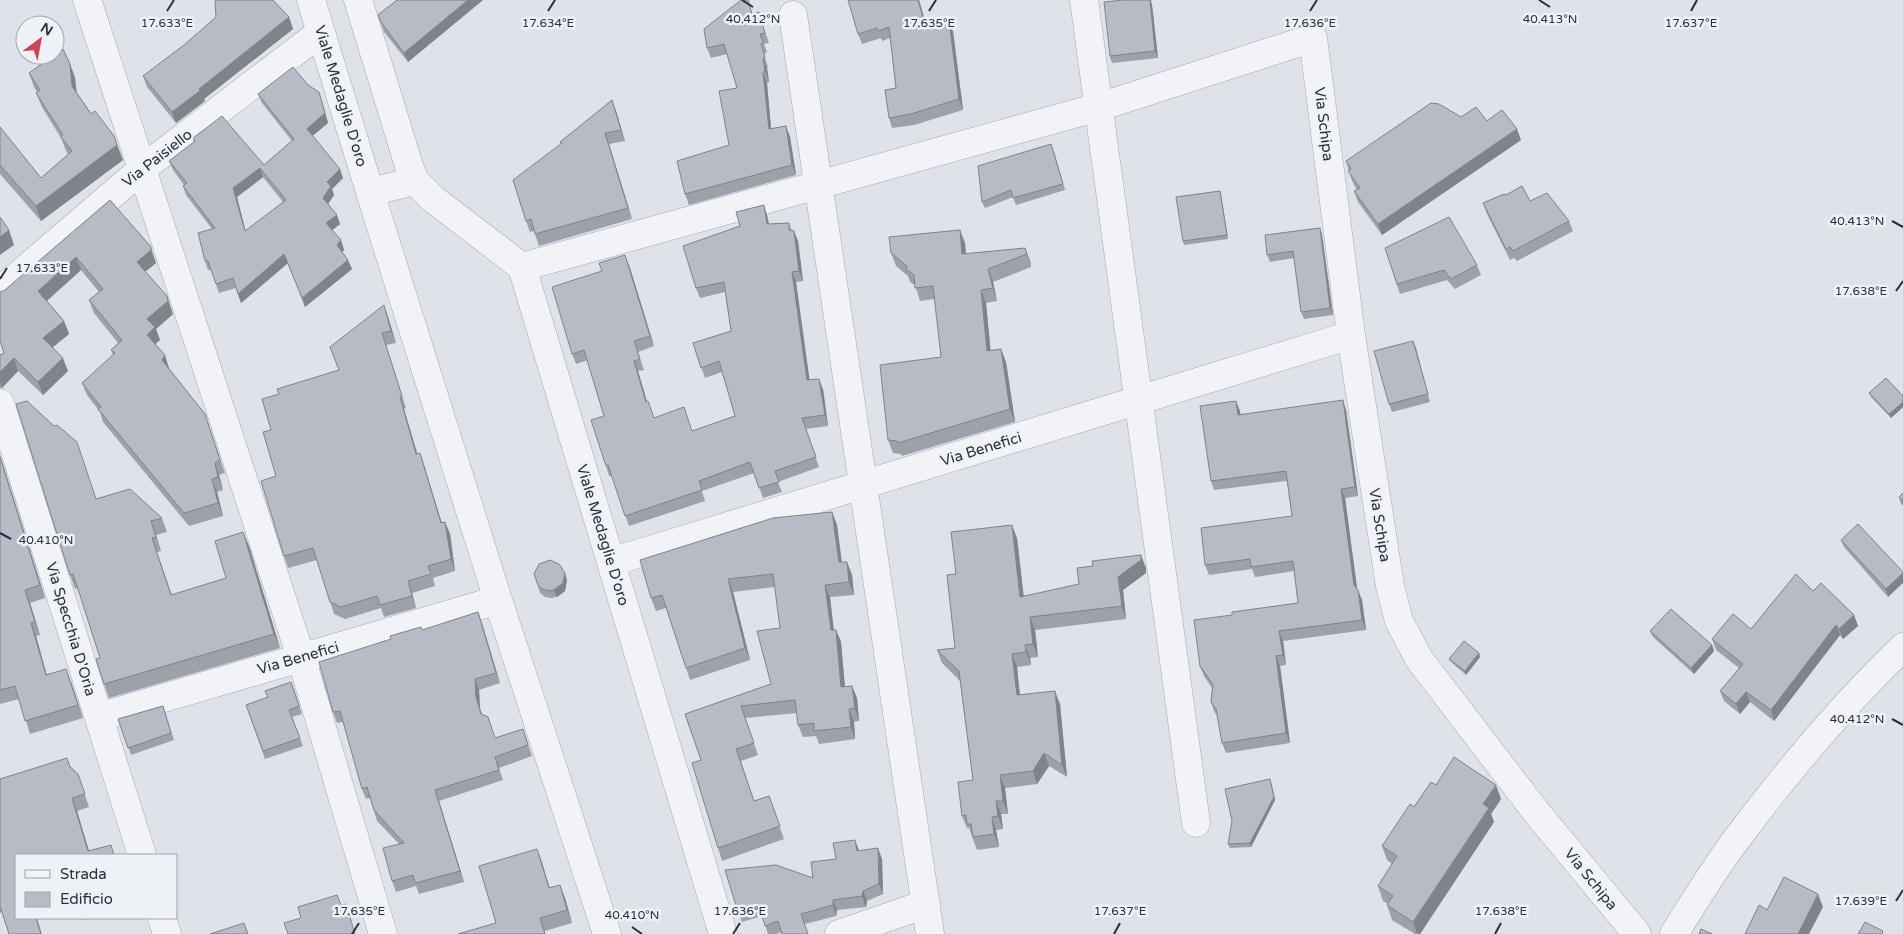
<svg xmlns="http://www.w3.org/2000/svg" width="1903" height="934" font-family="'Varela Round',sans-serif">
	<rect width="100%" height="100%" fill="#dfe2e8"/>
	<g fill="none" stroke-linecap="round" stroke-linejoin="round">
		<defs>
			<path id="minor" d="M87 0 301 657 383 934
				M311 0 370 192 415 181
				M358 0 409 166 415 181 433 199 522 267 723 934
				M1084 0 1196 823
				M793 15 930 934
				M370 192 498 600 607 934
				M522 267 1099 107 1313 38 1351 335 1390 586 1399 621 1419 659 1537 813 1637 934
				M0 291 142 169 321 32
				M0 403 142 855
				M611 562 1351 335
				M99 717 498 600
				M162 918 167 934
				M839 934 926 904
				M1674 934C1695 901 1715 867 1739 836 1789 769 1843 705 1903 647"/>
		</defs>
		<!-- minor casing -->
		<use href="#minor" stroke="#a4a9b2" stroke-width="29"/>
		<!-- minor -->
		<use href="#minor" stroke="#f1f3f6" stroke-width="28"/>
	</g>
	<!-- wall -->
	<path fill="#9da1a9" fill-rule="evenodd" d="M397 0H483L408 62 384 32 378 15Z
		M919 0 927 28 953 31 963 110 914 125 892 128 889 118 896 88 890 38 882 41 881 38 862 44 858 34Z
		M1152 5 1158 58 1112 63 1110 56Z
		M753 14 762 23 769 43 764 44 767 52 764 54 768 67 767 68 769 82 767 83 771 129 786 126 790 137 796 175 689 205 685 194 729 145 737 88 727 54 711 58 707 48Z
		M289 17 293 29 204 99 205 101 176 123 147 87 143 76Z
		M70 64 75 78 77 93 123 160 41 221 0 174V127L41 178 68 154 66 151 61 138 42 107 36 93 37 92 34 87 29 73Z
		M258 94 322 101 328 123 312 136 343 178 332 189 334 195 328 204 340 224 332 230 341 240 344 250 342 252 352 269 305 307 288 263 241 303 236 288 219 293 211 270H208L205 261 212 229 186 195 183 186 184 185 173 170 169 161 194 142 193 138 264 165 292 141 262 103ZM263 177 283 202 245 231 237 197Z
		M616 111 625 141 609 144 632 219 539 246 534 231 530 232 526 221 561 144 560 142Z
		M1461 117 1487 121 1521 140 1382 235 1358 202 1354 191 1357 190 1352 181 1346 161Z
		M1054 151 1065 190 1016 205 1013 197 985 208 982 202Z
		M1221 195 1228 239 1184 245 1183 241Z
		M1506 195 1530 201 1569 221 1573 231 1517 261 1514 258 1510 260 1487 214 1483 203Z
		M110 200 151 247 155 260 156 263 145 272 173 314 156 329 160 340 155 344 169 368V369L205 414 225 473 219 475 223 490 217 492 223 516 189 526 103 422 100 412 87 395 82 383 113 355 111 350 118 343 94 313 89 300 99 292 81 270 47 301 64 321 69 334 53 347 68 371 43 395 18 371 2 388H0V355L4 353 5 290Z
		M767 215 769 224 789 223 792 231H794L798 241 803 281 796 282 809 380 823 389 828 426 806 429 819 467 778 482 782 492 763 498 754 473 702 491 705 501 629 526 612 476H609L606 466 604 416 588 360 576 364 572 354 629 265 654 346 638 352 644 370 638 371 647 402 654 418 693 431 735 416 722 372 705 378 693 343 731 331 725 292 700 298 696 288 740 226Z
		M1320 228 1322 235 1333 315 1304 319 1301 312 1294 258 1270 262 1267 255Z
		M965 243 966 254 1025 248 1030 261 1031 267 993 282 997 301 986 303 990 350 1006 362 1015 422 902 456 901 454 893 453 888 440 941 357 935 299 920 301 915 285 910 282 908 276 896 266 891 253Z
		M1385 248 1477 265 1481 275 1455 289 1447 280 1400 294Z
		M384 305 396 343 386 345 406 408 404 409 417 454 424 465 442 523 445 522 450 534 455 571 433 578 435 586 412 593 416 608 384 617 381 608 345 619 334 614 317 560 288 568 284 556 271 430 279 394 339 370Z
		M1413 341 1430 402 1392 412 1389 404Z
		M1869 393 1903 396V407L1891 418 1871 397Z
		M1236 401 1240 415 1346 410 1358 496 1345 498 1357 589 1362 600 1366 630 1283 641 1286 665 1280 666 1290 743 1226 753 1222 743 1217 716 1214 711 1211 702 1212 688 1204 676 1200 666 1232 615 1298 603 1294 571 1255 577 1252 569 1209 575 1205 565 1292 516 1287 481 1214 490 1211 481Z
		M0 455 45 598 30 603 40 635 36 636 47 675 71 682 83 718 30 734 19 699 0 704Z
		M1903 493V506L1901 504 1899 497Z
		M97 499 162 518 167 532 156 535 161 551 157 552 172 595 226 578 249 546 280 648 109 698 104 684 100 658 78 588 75 589 70 575Z
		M832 512 837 525 842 562H847L852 575 854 595 830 597 834 630H836L841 642 845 687 857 698 859 721 854 722 855 739 819 744 816 736 803 737 798 725 797 713 745 718 758 755 741 761 754 801 769 796 784 839 722 861 718 848 701 760 685 714 771 684 780 628 775 587 733 592 750 660 690 680 666 608 656 611 651 598Z
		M1017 538 1024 597 1079 584 1146 568V573L1123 590 1126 619 1035 630 1038 657 1030 658 1031 665 1017 667 1020 695 1060 704 1067 777 1049 766 1037 784 1005 788 1008 814H1001L1003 829 996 830 999 847 977 850 969 828H967L962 816 973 780 960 681 942 663 937 650 955 648Z
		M1841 540 1903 572 1888 597 1844 547Z
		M534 574 567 580 565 591 557 597 551 598 545 597 540 593Z
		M1813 591 1854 615 1858 626 1843 639 1840 635 1774 721 1750 702 1740 714 1724 701 1720 691 1739 668 1716 650 1712 639 1751 629Z
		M478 612 500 683 479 690 480 708 482 715 495 738 523 729 532 756 499 768 503 780 439 801 464 882 419 894 416 886 396 892 392 881 399 844 377 821 370 798 366 799 362 789 343 722 337 723 333 712 422 630Z
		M1650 631 1712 645 1714 651 1694 674 1653 637Z
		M1479 653 1480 657 1466 675 1451 662 1449 659Z
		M294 689 302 714 292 717 303 746 265 759 246 705Z
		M163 706 174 740 131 755 118 719Z
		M71 767 78 774 89 807 77 811 89 851 111 845 114 855H16V918H37L42 934H9L2 912 0 913V779Z
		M1271 783 1275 800 1251 847 1230 848 1228 844Z
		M1436 785 1501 799 1491 814 1494 822 1420 934H1415L1392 920 1387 905 1388 904 1383 901 1378 886 1392 864 1387 860 1382 846 1414 807Z
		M537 849 550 888 565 898 572 923 545 931 496 923Z
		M859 851 882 859 883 894 867 901 866 907 837 910 836 916 805 924 776 934H768L762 916 742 922 738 912 813 878 836 859Z
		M83 918H91L84 920Z"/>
	<!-- shaded-wall -->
	<path fill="#7f838a" d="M468 0H483L408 62 404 53Z
		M918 0H919L930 38 926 28Z
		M1150 0H1151L1152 5 1158 58 1155 51Z
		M289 17 293 29 204 99 205 101 176 123 172 112 199 89Z
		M949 21 953 31 963 110 959 99Z
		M763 58 767 68 769 82 765 71Z
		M70 64 75 78 77 100 72 86Z
		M763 72 767 83 772 139 769 129Z
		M319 92 328 123 310 138 307 129Z
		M612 100 616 111 625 141 621 130Z
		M786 126 790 137 796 175 792 165Z
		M1517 129 1521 140 1382 235 1378 224Z
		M605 133 609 144 632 219 628 208Z
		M114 136 123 160 41 221 36 206Z
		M260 168 263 177 237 197 248 240 245 231 233 188Z
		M340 169 343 178 332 189 334 195 326 207 323 198 327 182Z
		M1220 191 1221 195 1228 239 1227 235Z
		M764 205 767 215 771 235 767 224Z
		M337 215 340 224 330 232 326 223Z
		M1320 228 1322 235 1333 315 1330 308Z
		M9 230 14 245 0 255V237Z
		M960 230 965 243 967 267 962 254Z
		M794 231 798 241 803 281 799 271Z
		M341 240 344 250 340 254 337 245Z
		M1025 248 1030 261 1031 267 1027 254Z
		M151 250 156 263 141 275 137 262Z
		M284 254 288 263 241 303 238 294Z
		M625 255 629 265 654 346 650 336Z
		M76 257 81 270 43 304 38 291Z
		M348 260 352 269 305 307 302 298Z
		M988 269 993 282 997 301 993 288Z
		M792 272 796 282 811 390 807 380Z
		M981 290 986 303 992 364 987 351Z
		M167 296 173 314 156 329 160 340 151 348 147 335V319Z
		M384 305 388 317 396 343 391 331Z
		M64 321 69 334 48 351 43 338Z
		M1413 341 1416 348 1430 402 1428 394Z
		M1001 349 1006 362 1015 422 1010 409Z
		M165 355 169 368 166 373 162 360Z
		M14 358 18 371 2 388 0 382V372Z
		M63 358 68 371 43 395 38 382Z
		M634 361 638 371 650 412 646 402Z
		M819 379 823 389 828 426 825 415Z
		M400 397 404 409 421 466 416 454Z
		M1343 400 1346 410 1358 496 1355 487Z
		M1236 401 1240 411 1242 425 1238 415Z
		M1903 402V407L1891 418 1889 414Z
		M420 453 424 465 445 535 441 523Z
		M0 455 45 598 40 585Z
		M215 463 219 475 223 490 218 477Z
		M212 479 217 492 223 516 218 503Z
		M1341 489 1345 498 1358 595 1354 585Z
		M832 512 837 525 843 575 839 562Z
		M151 521 156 535 161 551 156 537Z
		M445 522 450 534 455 571 451 559Z
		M1012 525 1017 538 1025 610 1020 597Z
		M243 532 249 546 280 648 274 634Z
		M1141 555 1146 568V573L1123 590 1126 619 1122 606 1118 577Z
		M847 562 852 575 854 595 849 582Z
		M565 573 567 580 565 591 557 597 554 590Z
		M1903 573V583L1888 597 1886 589Z
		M728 579 733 592 750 660 745 648Z
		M408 581 412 593 416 608 412 596Z
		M825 585 830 597 835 643 831 630Z
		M25 590 30 603 40 635 35 622Z
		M1358 590 1362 600 1366 630 1362 620Z
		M478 612 482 623 500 683 496 673Z
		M1854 615 1858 626 1843 639 1839 629Z
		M1030 617 1035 630 1038 657 1033 644Z
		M31 623 36 636 50 688 46 675Z
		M1836 625 1840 635 1774 721 1771 710Z
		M836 630 841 642 846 700 841 687Z
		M1279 631 1283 641 1286 665 1283 655Z
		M1025 645 1030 658 1031 665 1026 652Z
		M1712 645 1714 651 1694 674 1691 668Z
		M1479 653 1480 657 1466 675 1465 671Z
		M1012 654 1017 667 1021 708 1017 695Z
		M1276 656 1280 666 1290 743 1286 733Z
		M66 669 71 682 83 718 78 705Z
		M475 679 479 690 480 708 485 725 476 697Z
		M852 686 857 698 859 721 855 708Z
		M1055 691 1060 704 1067 777 1062 765Z
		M1746 692 1750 702 1740 714 1736 704Z
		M849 709 854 722 855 739 851 727Z
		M1044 753 1049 766 1037 784 1033 771Z
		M1000 775 1005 788 1008 814 1003 801Z
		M1270 779 1275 800 1251 847 1250 843Z
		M1496 785 1501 799 1491 814 1494 822 1420 934H1417L1413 922 1483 804Z
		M435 790 439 801 464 882 460 871Z
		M72 798 77 811 90 855H89Z
		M996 801 1001 814 1003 829 998 816Z
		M992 817 996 830 999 847 994 834Z
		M855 840 859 850 857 851Z
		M878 848 882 859 883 894 879 884Z
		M537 849 542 862 553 901Z
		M560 885 565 898 572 923 567 910Z
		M863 891 867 901 866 907 862 896Z
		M1818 894 1823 907 1809 934H1798Z
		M833 900 837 910 836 916 833 905Z"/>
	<!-- building -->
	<path fill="#b6bbc5" stroke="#7f838a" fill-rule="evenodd" d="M215 0H273L289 17 199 89 201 90 172 112 143 76 184 45 216 17Z
		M397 0H468L404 53 381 22 378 15Z
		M741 0H748L752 14 759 12 765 33 760 34 763 42 761 44 765 57 763 58 765 71 763 72 769 129 786 126 792 165 685 194 677 161 729 145 719 91 737 88 724 44 707 48 704 29Z
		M848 0H918L926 28 949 21 959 99 911 114 889 118 885 90 896 88 889 27 878 31 877 28 858 34Z
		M1124 0H1150L1155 51 1110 56 1104 2Z
		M63 49 70 64 72 86 91 114 95 111 114 136 117 145 36 206 0 165V127L41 178 72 151 61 137 63 135 36 93 40 90 29 73Z
		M293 67 308 85 319 92 325 113 307 129 340 169 327 182 331 186 323 198 337 215 326 223 341 240 337 245 348 260 302 298 284 254 238 294 233 278 216 284 208 261H205L198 233 215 228 183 186 187 183 169 161 195 141 193 138 222 116 264 165 294 139 258 94ZM260 168 286 200 245 231 233 188Z
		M612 100 621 130 605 133 628 208 535 234 531 219 526 221 513 180 562 143 560 142Z
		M1431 103 1439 104 1461 117 1476 107 1487 121 1502 110 1517 129 1378 224 1354 191 1360 188 1348 171 1351 169 1346 161Z
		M1051 144 1063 184 1013 198 1011 190 982 202 978 166Z
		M1522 186 1530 201 1547 193 1569 221 1513 251 1510 247 1506 249 1483 203 1504 194 1506 195Z
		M1220 191 1227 235 1183 241 1176 197Z
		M110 200 151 247V250L137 262 167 296 168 301 147 319 155 327 147 335 165 355 162 360 205 414 220 460 215 463 218 477 212 479 218 503 184 513 98 409 101 407 82 383 115 353 111 350 122 340 89 300 103 289 76 257 38 291 64 321 43 338 63 358 38 382 14 358 0 372V355L4 353 0 341V292L5 290Z
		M764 205 767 224 789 223V230L794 231 799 271 792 272 807 380 819 379 825 415 802 418 816 457 775 471 779 482 759 488 750 462 699 481 702 490 625 516 608 465 606 466 591 420 604 416 584 350 572 354 552 287 602 271 599 263 625 255 650 336 634 341 640 359 634 361 646 402 648 401 654 418 684 407 692 431 735 416 719 361 701 368 693 343 731 331 724 282 696 288 683 246 740 226 736 212Z
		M0 217 9 230 0 237Z
		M1449 217 1477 265 1451 279 1444 270 1397 284 1385 248Z
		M1320 228 1330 308 1301 312 1293 251 1267 255 1265 235Z
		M960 230 962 254 1025 248 1027 254 988 269 993 288 981 290 987 351 1001 349 1010 409 898 443 897 441 888 440 880 365 941 357 933 286 915 288 914 275 906 269 907 266 891 253 889 237Z
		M384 305 391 331 382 333 402 396 400 397 416 454 420 453 441 523 445 522 451 559 428 566 431 574 408 581 412 596 380 605 377 596 341 607 330 602 313 548 284 556 261 481 276 476 263 432 271 430 262 399 279 394 277 389 339 370 330 347Z
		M1413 341 1428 394 1389 404 1374 351Z
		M1886 378 1903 396V402L1889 414 1869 393Z
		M1343 400 1355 487 1341 489 1354 585 1358 590 1362 620 1279 631 1283 655 1276 656 1286 733 1222 743 1216 709 1211 702 1213 685 1200 666 1194 620 1232 615V612L1298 603 1293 561 1251 567 1250 559 1205 565 1201 528 1292 516 1286 471 1211 481 1200 406 1236 401 1238 415Z
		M27 401 54 426 57 425 77 442 96 499 130 489 162 518 151 521 156 537 152 538 171 595 226 578 215 541 243 532 274 634 104 684 96 659 100 658 79 592 73 574 70 575 16 404Z
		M0 457 40 585 25 590 35 622 31 623 46 675 66 669 78 705 25 721 15 686 0 690Z
		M1903 493V502L1899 497Z
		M832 512 839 562H847L849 582 825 585 831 630H836L841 687 852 686 855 708 849 709 851 727 814 731V723L798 725 795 700 741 706 754 743 736 749 754 801 769 796 780 826 718 848 692 763 701 760 685 714 771 684 757 631 780 628 773 574 728 579 745 648 686 668 662 595 651 598 640 560 773 518Z
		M1858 524 1903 572V573L1886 589 1841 540Z
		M1012 525 1020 597 1079 584 1077 568 1093 566 1092 561 1141 555V560L1118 577 1122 606 1030 617 1033 644 1025 645 1026 652 1012 654 1017 695 1055 691 1062 765 1044 753 1033 771 1000 775 1003 801H996L998 816 992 817 994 834 973 837 971 824H967L966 815 962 816 958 782 973 780 959 671 937 650 955 648 947 575 956 574 951 532Z
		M550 560 559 564 565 573 563 583 554 590 549 591 542 589 538 585 534 574 539 564Z
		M1796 574 1813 591 1821 583 1854 615 1839 629 1836 625 1771 710 1746 692 1736 704 1720 691 1743 664 1712 639 1733 614 1751 629Z
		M1671 609 1712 645 1691 668 1650 631Z
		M478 612 496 673 475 679 476 697 481 714 488 717 495 738 523 729 528 745 495 757 499 770 435 790 460 871 415 883 413 875 392 881 383 848 404 843 374 810 367 787 362 789 340 711 333 712 319 662 391 639 390 636 421 627 422 630Z
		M1464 641 1479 653 1465 671 1449 659Z
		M291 682 299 706 289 710 300 738 263 751 246 705 268 697 265 691Z
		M163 706 171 733 128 748 118 719Z
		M1454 757 1496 785 1483 804 1489 808 1413 922 1387 905 1393 896 1378 886 1397 856 1382 846 1410 804 1414 807 1431 782 1436 785Z
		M67 758 70 767 78 774 85 794 72 798 88 851 111 845 114 855H16V918H36L41 934H9L0 906V779Z
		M1270 779 1274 797 1250 843 1228 844 1232 821 1225 789Z
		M855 840 857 851 878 848 879 884 863 891 862 896 833 900V905L801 914 808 934H782L778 921 765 926 759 906 738 912 725 870 776 865 813 878 811 862 836 859 833 843Z
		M537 849 549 888 560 885 567 910 540 918 545 934H458L496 923 479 866Z
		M1784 877 1818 894 1798 934H1745L1759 905 1767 910Z
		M337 895 341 905 346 904 355 934H288L284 923 301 918 298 907Z
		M1865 922 1883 931 1882 934H1858Z
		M244 923 248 934H210Z
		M1701 929 1712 934H1699Z"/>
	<!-- ticks -->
	<path fill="none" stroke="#282f3f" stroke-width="2" d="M742 0 753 7M1539 0 1550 7M167 11 174 0M548 11 555 0M929 11 936 0M1310 11 1317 0M1691 11 1697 0M1892 221 1903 227M0 279 7 268M1896 291 1903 281M0 533 11 539M1892 719 1903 725M1896 901 1903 890M632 927 642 934M352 934 359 923M733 934 740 923M1114 934 1120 923M1495 934 1501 923"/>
	<g text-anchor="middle" stroke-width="5" stroke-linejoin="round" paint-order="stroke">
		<!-- street labels -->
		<g font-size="15" fill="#282f3f" stroke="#eef1f6">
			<text transform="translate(341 96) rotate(73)" y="5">Viale Medaglie D'oro</text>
			<text transform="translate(1324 124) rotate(83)" y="5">Via Schipa</text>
			<text transform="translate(157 158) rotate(-38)" y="5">Via Paisiello</text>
			<text transform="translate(981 449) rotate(-17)" y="5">Via Benefici</text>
			<text transform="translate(1380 525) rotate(81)" y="5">Via Schipa</text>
			<text transform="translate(603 535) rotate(73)" y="5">Viale Medaglie D'oro</text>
			<text transform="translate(71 629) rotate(73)" y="5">Via Specchia D'Oria</text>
			<text transform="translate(298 658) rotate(-16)" y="5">Via Benefici</text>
			<text transform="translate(1591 879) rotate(51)" y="5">Via Schipa</text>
		</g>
	</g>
	<g font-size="12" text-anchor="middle" fill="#282f3f" stroke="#eef1f6" stroke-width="5" stroke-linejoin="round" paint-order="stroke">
		<text x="753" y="23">40.412°N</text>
		<text x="1550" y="23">40.413°N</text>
		<text x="167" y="27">17.633°E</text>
		<text x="548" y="27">17.634°E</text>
		<text x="929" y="27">17.635°E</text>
		<text x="1310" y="27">17.636°E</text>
		<text x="1691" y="27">17.637°E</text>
		<text x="1857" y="225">40.413°N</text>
		<text x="42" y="272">17.633°E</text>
		<text x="1861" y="295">17.638°E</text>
		<text x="46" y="544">40.410°N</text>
		<text x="1857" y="723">40.412°N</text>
		<text x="1861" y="905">17.639°E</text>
		<text x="359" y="915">17.635°E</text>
		<text x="740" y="915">17.636°E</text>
		<text x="1120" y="915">17.637°E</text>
		<text x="1501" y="915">17.638°E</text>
		<text x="632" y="919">40.410°N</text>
	</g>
	<!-- legend -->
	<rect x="15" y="854" width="162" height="65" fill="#eef1f6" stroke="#9fa3ad"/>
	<rect x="25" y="870" width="25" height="8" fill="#f1f3f6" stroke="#9fa3ad"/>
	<text x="60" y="879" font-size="15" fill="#282f3f">Strada</text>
	<rect x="25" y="892" width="25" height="15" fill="#b6bbc5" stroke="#9fa3ad"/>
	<text x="60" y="904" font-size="15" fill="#282f3f">Edificio</text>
	<!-- north arrow -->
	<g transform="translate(40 40) rotate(32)"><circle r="24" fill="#eef1f6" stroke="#9fa3ad"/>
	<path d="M0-4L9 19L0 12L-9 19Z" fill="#cd4350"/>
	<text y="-8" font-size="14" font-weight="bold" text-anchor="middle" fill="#282f3f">N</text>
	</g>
</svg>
